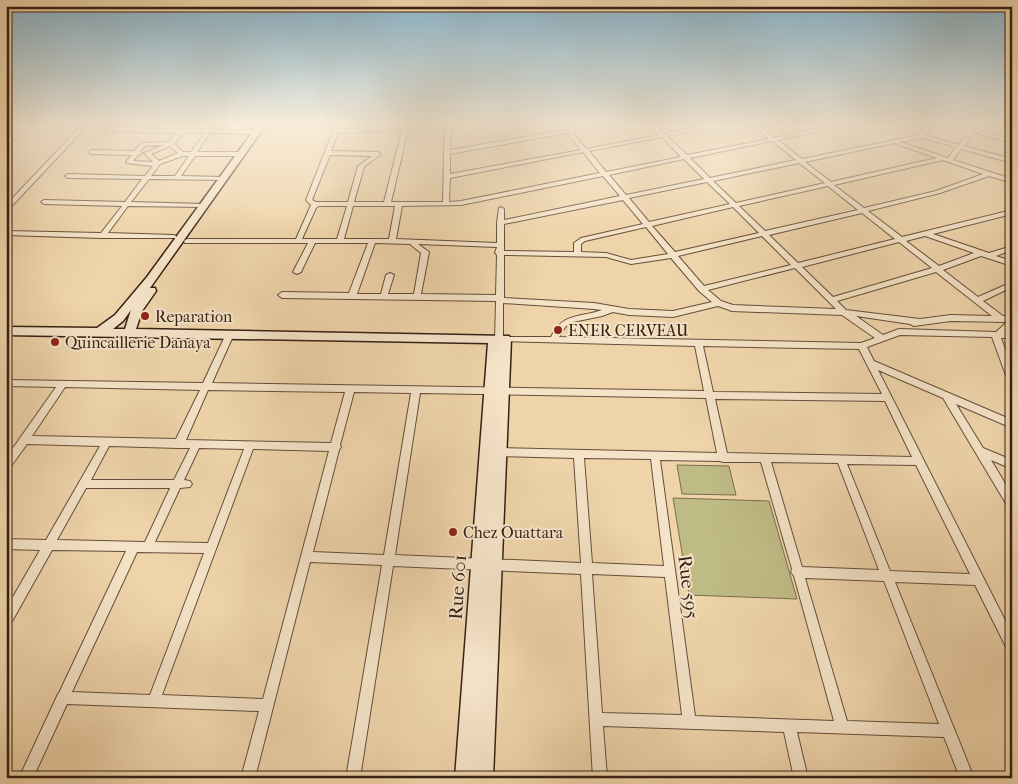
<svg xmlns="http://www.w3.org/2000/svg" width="1018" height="784" font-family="'IM FELL French Canon',serif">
	<rect width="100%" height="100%" fill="#efd4aa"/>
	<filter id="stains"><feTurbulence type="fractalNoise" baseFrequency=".004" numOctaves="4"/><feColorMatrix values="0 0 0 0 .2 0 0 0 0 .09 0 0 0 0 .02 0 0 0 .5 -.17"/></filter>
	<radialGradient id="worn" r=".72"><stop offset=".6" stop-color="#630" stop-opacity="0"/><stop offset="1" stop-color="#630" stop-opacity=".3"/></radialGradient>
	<!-- green -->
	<path fill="#bfbb85" stroke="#7a6e4d" d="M677 465 729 466 736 495 682 494Z
		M673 498 769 501 797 599 689 595Z"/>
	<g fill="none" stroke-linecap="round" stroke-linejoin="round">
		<defs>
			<path id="street" d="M20 126H31L6 147V142L20 130 6 135V131Z
				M81 126H87L8 210 6 211V205Z
				M335 126H341L339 129 409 126H455L451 128 450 150 564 130 561 126H567L569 129 585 126H598L572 132 586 149 659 135 650 126H656L664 134 703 126H716L667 136 687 155 769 139 753 126H760L774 138 831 126H843L778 140 802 159 919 135 924 126H930L924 135 959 145 969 131 953 126H963L1012 139V143L974 132 964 146 1012 159V163L961 149 953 160 1012 179V183L989 176 940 193 868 211 902 237 1012 210V214L933 234 989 253 1012 246V250L996 256 1012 261V266L981 256 943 270 978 297 1012 282V287L983 301 1003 316H1012V327L1006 332H1012V338H1001L1012 368V384L1008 381 992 337 900 335 867 347 874 361 1012 420V428L956 404 983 448 1012 460V469L991 460 1012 495V509L1008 507 943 398 878 370 1012 634V653L1008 651 975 585 895 582 974 778H960L944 737 797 732 808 778H794L784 732 603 726 607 778H593L581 574 393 566 360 778H346L382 565 310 562 255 778H241L259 711 67 704 33 778H19L58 694 59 693 126 551 52 550 10 625 6 627V609L40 550 6 549V539L46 540 100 446 27 444 9 469 6 470V458L56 387 6 386V380L203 383 226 334 230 331 234 334 212 383 704 391 695 346 502 341 499 342 495 339 496 301 282 298 278 295 282 292 349 293 368 243H315L301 272 297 274 293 272 308 243H185L184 241 187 239H296L311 205 306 200ZM445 128 444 152 443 153 444 154 443 202H391L408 130ZM402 130 384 202H354L364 167 381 154 378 152 331 151 338 133ZM567 133 581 150 450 174V154ZM662 137 681 157 606 172 589 151ZM921 138 956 147 948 158 900 142ZM772 141 796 160 710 178 690 158ZM894 143 937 158 831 182 805 162ZM583 152 600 173 461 201 449 202 450 178ZM330 155 372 156 358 166 348 202H316L312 200ZM684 159 704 179 626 195 609 175ZM943 160 983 174 936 191 864 208 834 185ZM799 163 825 183 736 203 713 181ZM603 176 620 196 504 220V209L501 207 499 208 497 223V243L396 239 402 206 461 205ZM707 182 730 204 649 222 629 198ZM828 186 858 210 765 231 739 206ZM623 200 643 224 581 238 574 243V252L504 251V224ZM319 206H347L337 239H302L316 208ZM353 206H395L389 239H344ZM733 207 759 233 675 252 652 226ZM862 213 895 239 798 263 769 235ZM646 227 668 254 631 260 606 253 581 252V244L585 241ZM762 236 791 265 704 286 678 256ZM925 236 974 253 939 266 906 241ZM899 242 932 268 833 297 802 267ZM375 243 410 244 421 253 414 294H388L394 275 390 273 386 275 381 294H357ZM418 244 497 247 495 253 497 255 496 295 421 294 429 252ZM504 255 606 257 631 264 671 258 699 291 712 302 673 311 629 309 594 303 504 298ZM795 268 836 309 733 305 721 301 708 290ZM936 272 992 316 951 315 920 319 846 310 837 301ZM503 303 594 309 602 310C580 318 563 312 551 337H503ZM718 306 732 311 842 315 875 338 861 343 559 337 566 326 573 322 602 316 613 312 629 315 673 317ZM856 316 910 324 914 326 951 321 1007 322 996 332 899 329 883 335ZM703 346 859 349 882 394 713 392ZM65 387 200 390 176 439 32 436ZM208 390 345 392 331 443 186 440ZM354 392 411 393 384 555 313 552 339 450 341 447 340 445ZM420 393 706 398 717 453 495 448 492 449 490 452 492 455 495 456 574 458 581 563 395 555ZM715 399 885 401 912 457 727 453ZM109 446 179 448H190L174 480H91ZM199 448 244 449 208 543 155 542 180 488 190 487 192 484 190 481 184 480ZM253 449 329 451 263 699 162 695ZM584 458 651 459 664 566 592 563ZM660 460 720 461 723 462H761L792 569 791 572 794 576 834 721 695 716ZM771 462 838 463 879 570 802 567ZM847 464 916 465 970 574 890 571ZM86 488H170L145 542 57 540ZM137 552 204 553 150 695 72 692ZM592 574 665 577 682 715 602 713ZM805 578 884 581 939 724 847 721Z
				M108 128 256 130 259 132 256 134 210 133 197 152H241L244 154 241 156H195L181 176 223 177 226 179 225 180 149 179 131 202 203 204 205 205V207L128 206 108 233 174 235 176 236V238H102L6 235V231L101 233 122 206 44 204 41 202 44 200 125 202 142 179 68 178 65 176 68 174 145 176 153 166 127 163 126 162 132 155 91 154 88 152 91 150 134 151 141 143 169 142 177 133 106 131 105 130ZM183 133H205L191 152H183L174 144ZM164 145 144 153 153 162 133 161 138 155 141 154 142 153 140 152 145 146ZM170 146 178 153 159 161 151 154ZM183 156H189L175 176H151L160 164Z"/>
			<path id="secondary" d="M257 126H265L150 288H155L156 291 142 311 136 329 509 336 511 339 493 778H455L488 343 6 335V327L97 328 115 315 147 277ZM131 310 125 329H113L123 321Z"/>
		</defs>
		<!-- street casing -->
		<use href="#street" stroke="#644e3a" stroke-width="2"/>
		<!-- secondary casing -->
		<use href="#secondary" stroke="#362115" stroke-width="3"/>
		<!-- street -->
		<use href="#street" fill="#f5e3c8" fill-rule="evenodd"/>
		<!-- secondary -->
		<use href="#secondary" fill="#f5e3c8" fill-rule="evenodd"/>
	</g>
	<!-- sky -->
	<linearGradient id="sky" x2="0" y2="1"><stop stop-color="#89b6ce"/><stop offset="0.53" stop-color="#f8ecd9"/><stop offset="1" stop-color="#f8ecd9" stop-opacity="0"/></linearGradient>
	<rect width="1018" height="236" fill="url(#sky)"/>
	<!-- markers -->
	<g fill="#8f2418" stroke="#f5e3c8" stroke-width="2">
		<circle cx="145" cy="316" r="5"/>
		<circle cx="558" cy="330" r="5"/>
		<circle cx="55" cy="342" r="5"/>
		<circle cx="453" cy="532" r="5"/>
	</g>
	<g text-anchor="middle" stroke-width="4" stroke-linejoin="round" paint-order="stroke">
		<!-- poi labels -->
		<g font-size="16" fill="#362115" stroke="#f5e3c8" text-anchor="start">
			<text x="155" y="322">Reparation</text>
			<text x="568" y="336">ENER CERVEAU</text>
			<text x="65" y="348">Quincaillerie Danaya</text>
			<text x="463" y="538">Chez Ouattara</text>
		</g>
		<!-- near-street labels -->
		<g font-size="19" fill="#362115" stroke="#f5e3c8">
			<text transform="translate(457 587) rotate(-86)" y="7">Rue 601</text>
			<text transform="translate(689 587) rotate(83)" y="7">Rue 595</text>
		</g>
	</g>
	<!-- margin -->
	<rect width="1018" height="784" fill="none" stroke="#efd4aa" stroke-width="25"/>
	<rect x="8" y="8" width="1003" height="769" fill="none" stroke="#362115" stroke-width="2.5"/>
	<rect x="12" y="12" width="993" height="759" fill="none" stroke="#362115"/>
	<rect width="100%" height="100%" filter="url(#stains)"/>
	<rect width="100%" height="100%" fill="url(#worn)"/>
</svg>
